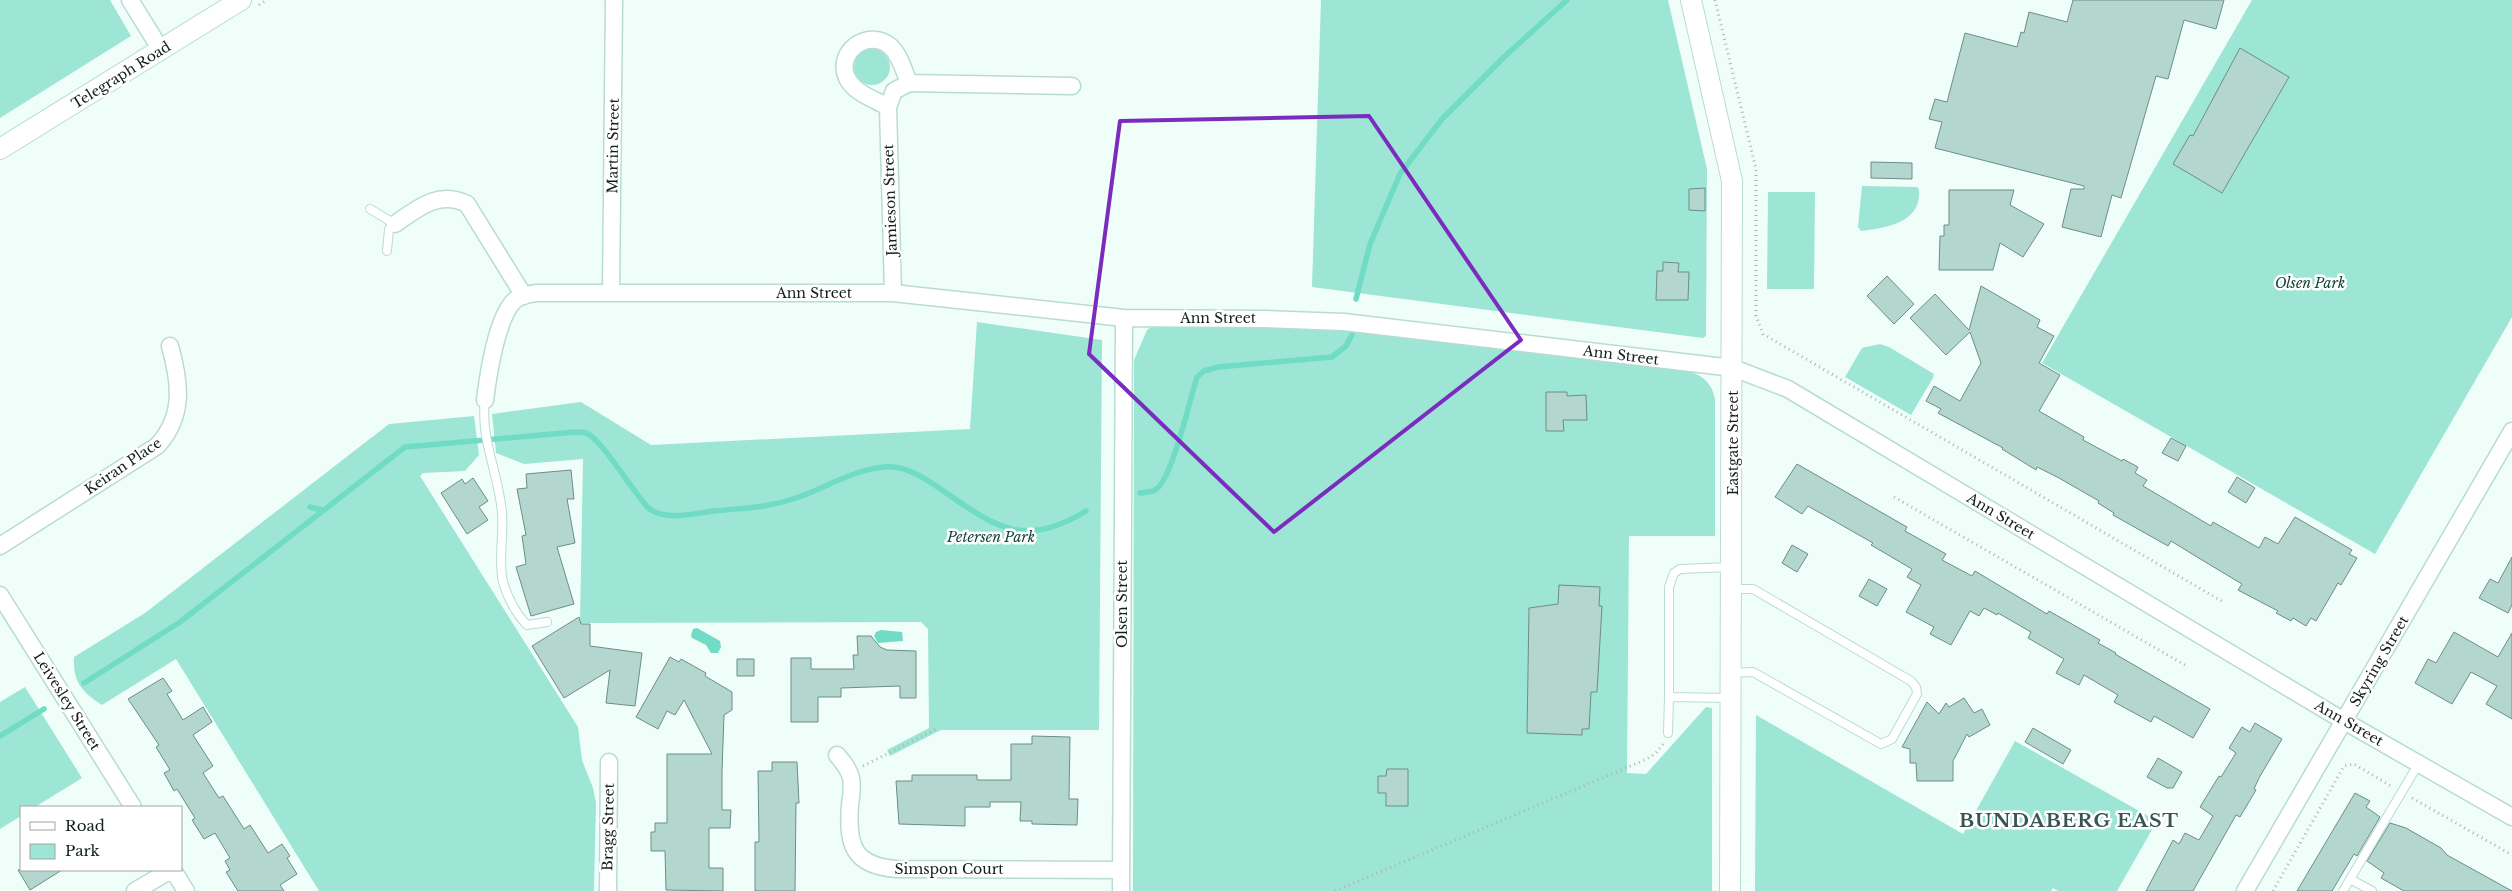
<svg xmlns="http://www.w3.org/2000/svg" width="2512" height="891" font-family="'Libre Baskerville',serif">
	<rect width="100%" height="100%" fill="#f0fefa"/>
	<!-- green -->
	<path fill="#9de5d4" d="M0 0H110L131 36 0 118Z
		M1321 0H1668L1707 169 1706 336 1703 338 1312 287Z
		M2252 0H2512V317L2375 554 2042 363Z
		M854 67a18 18 0 1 1 36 0a18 18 0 1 1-36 0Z
		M1862 186 1917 187 1919 190C1922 222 1887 228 1861 231L1858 227Z
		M1768 192H1815L1814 289H1767Z
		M977 322 1102 340 1099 730H941L890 756 887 750 929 728 928 629 921 622 580 623 583 459 524 464 496 453 492 414 581 402 651 445 970 429Z
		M1218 325 1327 329 1368 333 1689 371C1703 376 1712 383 1715 399V536H1629L1627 773 1646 774 1706 707 1712 708V891H1133L1134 360 1147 330 1151 327Z
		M1880 344 1889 347 1934 374 1933 378 1911 415 1845 377 1862 348Z
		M474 416 479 455 465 471 423 473 420 476 578 727 582 760 593 788 596 803 594 891H319L176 659 102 705C81 691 73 682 74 657L145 613 389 424Z
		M25 687 82 778 35 807H21V816L0 829V702Z
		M1756 715 1963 834 2015 741 2157 821 2117 891H2058L2053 888 2051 891H1755Z"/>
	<!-- water -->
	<path fill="#70dcc5" d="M697 628 720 641 721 647 718 653H711L706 645 692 638 691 635 693 629Z
		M881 630 902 632 903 641 878 643 874 636 876 632Z"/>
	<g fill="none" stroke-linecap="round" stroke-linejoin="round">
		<!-- stream -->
		<path stroke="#70dcc5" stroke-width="5.5" d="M1356 299 1370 244 1400 174 1442 119 1504 57 1567 0
			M1140 493C1145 492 1151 492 1155 490 1172 481 1190 398 1197 377L1204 371 1218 367 1332 357 1346 346 1352 335
			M310 507 322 510
			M84 683 180 622 405 447 575 432C578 432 582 432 586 433 599 437 629 485 641 499 644 502 647 508 651 510 669 521 695 513 714 511 743 508 767 508 796 498 825 488 853 470 884 467 901 465 920 475 933 484 989 521 1018 553 1086 511
			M0 736 44 709"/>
	</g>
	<!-- building -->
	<path fill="#b3d7ce" stroke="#6c8e86" d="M2073 0H2224L2216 29 2184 20 2168 79 2156 76 2121 198 2112 195 2101 237 2062 227 2071 189H2084V186L1935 148 1942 122 1929 119 1935 99 1947 102 1965 33 2017 47 2021 32 2024 33 2029 12 2067 22Z
		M2240 48 2289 77 2222 193 2173 164 2190 135 2193 136Z
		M1871 162 1912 163V179L1871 178Z
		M1705 188V211L1689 210V189Z
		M1949 190H2014L2010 205 2044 224 2023 257 2000 243 1993 270H1939L1940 236H1944V225H1949Z
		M1663 262 1679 263 1678 272H1689L1688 300H1656L1657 271H1663Z
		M1887 276 1914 304 1894 324 1867 296Z
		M1981 286 2040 320 2037 327 2054 336 2039 363 2060 375 2039 411 2084 437 2083 440 2122 461 2123 459 2138 467 2135 473 2147 480 2143 486 2211 526 2213 522 2259 548 2265 537 2278 544 2295 517 2352 550 2349 554 2357 558 2341 585 2338 583 2316 621 2311 618 2306 626 2293 618 2291 621 2276 613 2278 611 2238 590 2242 584 2202 560 2171 541 2168 546 2113 515 2114 513 2098 503 2099 501 2059 478 2037 467 2036 470 2002 449 2003 448 1938 413 1941 409 1926 401 1934 386 1960 401 1981 363 1970 332 1946 355 1910 318 1935 294 1969 330Z
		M1546 392H1567V396L1586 395 1587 420H1563L1564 431H1546Z
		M2171 438 2186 446 2178 461 2162 453Z
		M1797 464 1907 527 1905 531 1946 554 1942 560 1972 576 1975 571 2047 614 2049 611 2100 640 2098 643 2116 653 2115 654 2210 709 2193 738 2154 716 2151 722 2114 702 2118 695 2084 675 2079 685 2056 673 2064 659 2028 638 2031 632 1998 613 1997 615 1984 608 1979 616 1970 611 1951 645 1930 634 1934 627 1906 612 1921 585 1907 577 1912 569 1871 545 1873 543 1808 506 1802 514 1775 497Z
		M571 470 574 499H567L575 543 557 547 574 604 531 616 516 567 526 564 522 536 526 535 517 489 527 488 526 474Z
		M2237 477 2255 488 2246 503 2228 492Z
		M473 478 488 501 479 507 488 520 467 534 441 493 462 479 465 484Z
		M1792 545 1808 554 1797 572 1782 563Z
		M2512 557V605L2508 613 2479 598 2490 579 2498 583Z
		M1869 579 1887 589 1877 606 1859 596Z
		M1559 585 1600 587 1599 606H1602L1597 692H1591L1589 729H1582V735L1527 733 1529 608 1558 604Z
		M579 617 581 624H590V646L642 653 635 706 606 703 610 670 564 698 532 646Z
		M2454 632 2498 657 2512 633V719L2486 704 2497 686 2471 672 2452 704 2415 683 2428 659 2436 663Z
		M857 636H871L880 647 887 650 916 651V698H900V686L841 688V697H818V722H791V658H811V669H854L853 655H858Z
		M670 657 679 662 681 659 706 673 705 676 732 692V710L724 715 722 772V810H731L730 828H709V868H723V891L666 890 665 851H651V832H655V823H667V754H712L684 700 675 715 667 711 658 729 636 717Z
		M737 659H754V676H737Z
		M163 678 172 691 167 694 183 720 203 707 212 722 193 735 213 766 203 773 219 798 223 796 244 829 250 825 268 853 282 844 290 856 287 858 297 874 280 885 284 891H238L226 872 230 870 225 861 230 858 215 833 204 839 192 820 195 818 177 789 174 791 164 773 170 770 156 747 159 745 128 699Z
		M1964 698 1974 713 1982 709 1990 725 1969 737 1967 734 1953 761V781H1917L1916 763H1910V749L1902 747 1927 702 1939 714 1946 703 1949 707Z
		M2255 723 2282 739 2259 778 2254 789 2256 790 2240 817 2236 815 2193 891H2146L2173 840 2179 844 2185 833 2199 840 2213 816 2200 807 2219 776 2221 777 2236 753 2229 748 2242 727 2250 732Z
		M2033 728 2071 750 2063 764 2025 742Z
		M1032 736 1070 737 1069 799H1078L1077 825 1032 824V821H1020L1021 802H990V807H965V826L899 824 896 781H912V775H977V780H1011V744H1032Z
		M2158 758 2182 772 2173 788H2167L2147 777Z
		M772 762H797L799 803H796L795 891H755V842H759L758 771H772Z
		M1387 769H1408V806H1386V793H1378V776H1386Z
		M2355 793 2370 801 2366 807 2380 817 2357 856 2354 854 2332 891H2297Z
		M2390 823 2406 828 2441 848 2447 855 2512 891H2404L2381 878 2384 873 2367 861Z
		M18 870H62L30 890Z"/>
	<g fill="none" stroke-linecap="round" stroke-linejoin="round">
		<defs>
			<path id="service" d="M370 209 395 224 389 229 387 251
				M485 400C480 440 499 474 502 513 504 535 498 560 503 582 508 598 515 613 527 625L547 622
				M1731 589H1753L1911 681 1916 687 1917 694 1892 739 1881 744 1753 672 1732 673
				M1729 698 1669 697V587L1674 573 1680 569 1731 567
				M1668 733 1669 697
				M2350 879 2372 891
				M2343 891 2419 763"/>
			<path id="minor" d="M130 0 161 50
				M888 107C874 99 854 93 847 78 835 52 868 28 890 46 900 55 904 71 909 83
				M395 224C418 208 439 190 467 204L524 296
				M611 292 614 0
				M893 293 888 107 894 91 909 83 1072 86
				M485 400C488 376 497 316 515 300 521 295 530 294 537 293H893L1124 318 1265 319 1344 322 1733 368 1788 389 2344 721 2512 817
				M0 546 157 446C185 416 180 382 170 346
				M0 595 133 807
				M837 755C843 762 849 769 851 778 853 787 851 796 850 805 847 845 853 866 897 869L1120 870
				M173 870 186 891
				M135 891 171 870
				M608 891 609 762
				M1121 891 1124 318
				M2245 891 2512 431"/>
			<path id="tertiary" d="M1691 0 1732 181 1730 891
				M0 149 241 0"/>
		</defs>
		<!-- service casing -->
		<use href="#service" stroke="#b8dcd2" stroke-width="10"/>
		<!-- minor casing -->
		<use href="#minor" stroke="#b8dcd2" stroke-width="19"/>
		<!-- tertiary casing -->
		<use href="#tertiary" stroke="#b8dcd2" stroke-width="22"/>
		<!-- path -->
		<path stroke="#a9b7b3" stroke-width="3" stroke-dasharray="1 4" stroke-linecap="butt" d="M1715 0 1756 169V316L1763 334 2225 603
			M259 5 267 0
			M1894 497 2185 665
			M863 766 936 729
			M2412 798 2512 855
			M1335 891 1647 759 1656 753 1664 743
			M2273 891 2344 766 2354 764 2391 786"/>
		<!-- service -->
		<use href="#service" stroke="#fff" stroke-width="8"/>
		<!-- minor -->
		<use href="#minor" stroke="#fff" stroke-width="16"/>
		<!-- tertiary -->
		<use href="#tertiary" stroke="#fff" stroke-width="20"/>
	</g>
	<!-- marked area -->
	<path fill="none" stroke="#7b2cbf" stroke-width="4" stroke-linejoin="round" d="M1369 116 1521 340 1274 532 1089 354 1120 121Z"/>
	<g text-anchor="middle" stroke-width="5" stroke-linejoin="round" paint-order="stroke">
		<!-- street labels -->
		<g font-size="14" fill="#121f1c" stroke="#fff">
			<text transform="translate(121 75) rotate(-32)" y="5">Telegraph Road</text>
			<text transform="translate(613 146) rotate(-89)" y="5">Martin Street</text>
			<text transform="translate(890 200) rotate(-92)" y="5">Jamieson Street</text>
			<text x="814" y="298">Ann Street</text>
			<text x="1218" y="323">Ann Street</text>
			<text transform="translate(1621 355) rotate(7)" y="5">Ann Street</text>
			<text transform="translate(1733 443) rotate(-90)" y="5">Eastgate Street</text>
			<text transform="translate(123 466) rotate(-34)" y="5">Keiran Place</text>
			<text transform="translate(2001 516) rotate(31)" y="5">Ann Street</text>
			<text transform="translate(1122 604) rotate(-90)" y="5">Olsen Street</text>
			<text transform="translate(2379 661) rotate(-60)" y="5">Skyring Street</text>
			<text transform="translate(67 701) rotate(58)" y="5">Leivesley Street</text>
			<text transform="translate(2349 723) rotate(30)" y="5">Ann Street</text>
			<text transform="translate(608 827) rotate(-89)" y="5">Bragg Street</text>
			<text x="949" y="874">Simspon Court</text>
		</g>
		<!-- park labels -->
		<g font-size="14" font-style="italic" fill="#13443a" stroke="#fff">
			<text x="2310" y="288">Olsen Park</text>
			<text x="991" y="542">Petersen Park</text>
		</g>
		<!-- district labels -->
		<g font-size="19" font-weight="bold" letter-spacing="1" fill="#36574f" stroke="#fff">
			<text x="2069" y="827">BUNDABERG EAST</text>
		</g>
	</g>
	<!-- legend -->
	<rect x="20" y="806" width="162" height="65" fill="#ffffff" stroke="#a0a5a4"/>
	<rect x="30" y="822" width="25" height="8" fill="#ffffff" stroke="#a0a5a4"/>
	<text x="65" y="831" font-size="15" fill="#121f1c">Road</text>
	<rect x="30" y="844" width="25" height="15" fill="#9de5d4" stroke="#a0a5a4"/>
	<text x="65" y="856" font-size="15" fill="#121f1c">Park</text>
</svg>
